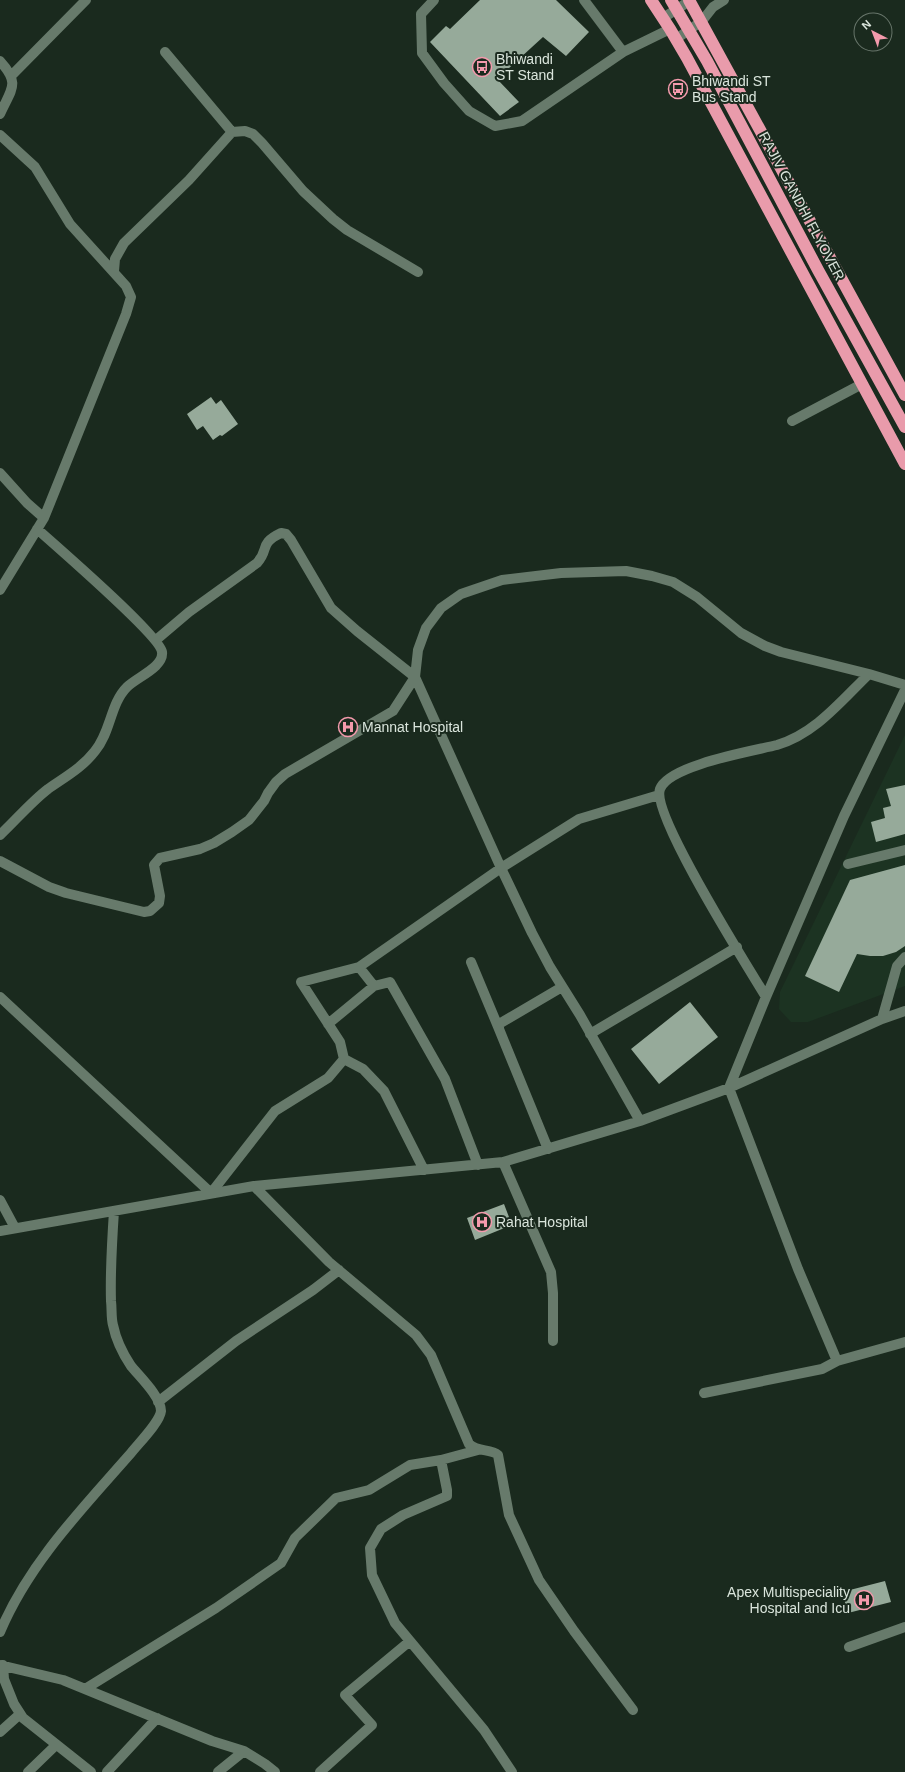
<svg xmlns="http://www.w3.org/2000/svg" width="905" height="1772" font-family="Helvetica,sans-serif">
	<rect width="100%" height="100%" fill="#1a2a1e"/>
	<!-- built -->
	<path fill="#1c3322" d="M905 735V986L808 1022H791L779 1009 780 992Z"/>
	<!-- building -->
	<path fill="#96aa9a" d="M480 0H556L589 32 566 56 543 37 497 79 519 102 500 116 430 42 446 26 450 29Z
		M211 397 216 404 221 400 238 424 222 436 220 435 213 440 203 426 197 430 187 414Z
		M905 785V834L876 842 871 822 885 818 883 808 891 806 886 789Z
		M905 865V946L896 952 883 956H870L857 954 839 992 805 976 850 880Z
		M690 1002 718 1037 659 1084 631 1049Z
		M504 1204 512 1225 475 1240 467 1218Z
		M885 1581 891 1602 848 1613 842 1592Z"/>
	<g fill="none" stroke-linecap="round" stroke-linejoin="round">
		<!-- minor -->
		<path stroke="#677a6b" stroke-width="10" d="M434 0 421 14 422 53 444 83 469 111 495 126 522 121 623 52 670 29
			M584 0 623 52
			M663 18 691 0
			M676 39 702 21 713 7 724 0
			M165 52 232 132
			M0 61C21 84 11 89 0 114
			M12 75 86 0
			M0 135 35 167 70 224 126 286 131 297 126 314 44 518 0 590
			M114 271 115 259 124 243 189 180 232 132 245 131 253 134 262 143 303 191 333 219 347 230 418 272
			M792 421 862 384
			M0 473 27 503 44 518
			M156 640 189 612 257 563C270 549 258 544 281 533L286 534 291 540 331 608 357 631 415 677 501 868 532 933 550 967 580 1015 640 1121
			M0 835C16 820 31 802 48 789 65 777 82 768 95 751 111 732 110 704 127 687 137 677 164 667 162 652 160 636 55 545 37 529
			M0 861 49 887 66 893 144 912 150 911 159 903 160 896 154 865 160 858 200 849 214 843 232 832 249 820 264 801 268 793 276 782 285 774 393 711 415 677 418 650 426 628 441 608 461 594 502 580 561 573 626 571 652 576 673 582 697 597 741 633 765 646 781 652 869 674 905 685
			M848 864 905 850
			M471 962 499 1029
			M374 986 390 982 445 1079 478 1165
			M0 997 211 1193 275 1111 328 1078 344 1059 340 1042 301 982 359 967 501 868 579 819 659 795
			M766 997C748 967 651 814 660 789 669 765 753 751 777 745 815 734 841 701 869 674
			M882 1019 897 966 905 957
			M328 1024 374 986 359 967
			M590 1034 737 947
			M344 1059 363 1069 384 1091 424 1170
			M548 1149 499 1029V1024L562 987
			M503 1162 551 1272 553 1293V1341
			M254 1186 329 1262 416 1335 431 1355 469 1444C479 1453 490 1448 498 1455L509 1515 539 1580 574 1631 633 1710
			M0 1200 15 1228
			M0 1231 254 1186 503 1162 640 1121 729 1088 882 1019 905 1011
			M837 1361 798 1269 729 1088 766 997 844 816 905 690
			M704 1393 822 1369 837 1361 905 1342
			M158 1402 236 1341 313 1290 339 1270
			M478 1450 441 1460 447 1490V1496L403 1515 381 1529 370 1548 372 1575 395 1623 484 1730 512 1772
			M0 1632C29 1563 82 1509 131 1453 138 1444 160 1422 161 1411 161 1397 140 1377 131 1366 123 1354 116 1340 113 1325 111 1318 112 1309 111 1301 110 1271 112 1241 114 1211
			M849 1647 905 1627
			M0 1665 63 1680 212 1741 244 1751 265 1764 275 1772
			M3 1665 4 1679 14 1704 23 1718 91 1772
			M85 1689 216 1608 281 1563 295 1538 336 1498 369 1490 410 1465 441 1460
			M0 1732 20 1714
			M28 1772 56 1745
			M107 1772 157 1718
			M218 1772 244 1751
			M320 1772 372 1725 345 1695 410 1641"/>
		<!-- highway -->
		<path stroke="#e99bab" stroke-width="12" d="M651 0 670 29 687 58 905 464
			M671 0 707 61 818 270 905 427
			M689 0 905 395"/>
	</g>
	<!-- icons -->
	<defs>
		<symbol id="bus-ring" viewBox="-11 -11 22 22"><circle r="9.5" fill="#1a2a1e" stroke="#f39aac" stroke-width="1.5"/><path d="M-5-6H5V4H4V6H2V4H-2V6H-4V4H-5ZM-3.5-4V0h7V-4ZM-3.5 1.2v1.5H-2V1.2ZM2 1.2v1.5H3.5V1.2Z" fill="#f39aac"/></symbol>
		<symbol id="hospital-ring" viewBox="-11 -11 22 22"><circle r="9.5" fill="#1a2a1e" stroke="#f39aac" stroke-width="1.5"/><path d="M-5-5h3v3.5h4V-5h3V5h-3V1.5h-4V5h-3Z" fill="#f39aac"/></symbol>
	</defs>
	<g fill-rule="evenodd">
		<use href="#bus-ring" x="471" y="56" width="22" height="22"/>
		<use href="#bus-ring" x="667" y="78" width="22" height="22"/>
		<use href="#hospital-ring" x="337" y="716" width="22" height="22"/>
		<use href="#hospital-ring" x="471" y="1211" width="22" height="22"/>
		<use href="#hospital-ring" x="853" y="1589" width="22" height="22"/>
	</g>
	<g text-anchor="middle" stroke-width="4" stroke-linejoin="round" paint-order="stroke">
		<!-- poi labels -->
		<g font-size="14" fill="#dae5dc" stroke="#1a2a1e" text-anchor="start">
			<text x="496" y="64">Bhiwandi<tspan x="496" dy="16">ST Stand</tspan></text>
			<text x="692" y="86">Bhiwandi ST<tspan x="692" dy="16">Bus Stand</tspan></text>
			<text x="362" y="732">Mannat Hospital</text>
			<text x="496" y="1227">Rahat Hospital</text>
			<text x="850" y="1597" text-anchor="end">Apex Multispeciality<tspan x="850" dy="16">Hospital and Icu</tspan></text>
		</g>
		<!-- street labels -->
		<g font-size="14" fill="#dae5dc" stroke="#1a2a1e">
			<text transform="translate(802 206) rotate(62)" y="5">RAJIV GANDHI FLYOVER</text>
		</g>
	</g>
	<!-- north arrow -->
	<g transform="translate(873 32) rotate(318)"><circle r="19" fill="#1a2a1e" stroke="#67756a"/>
	<path d="M0-3L7 15L0 10L-7 15Z" fill="#f39aac"/>
	<text y="-6" font-size="11" font-weight="bold" text-anchor="middle" fill="#dae5dc">N</text>
	</g>
</svg>
